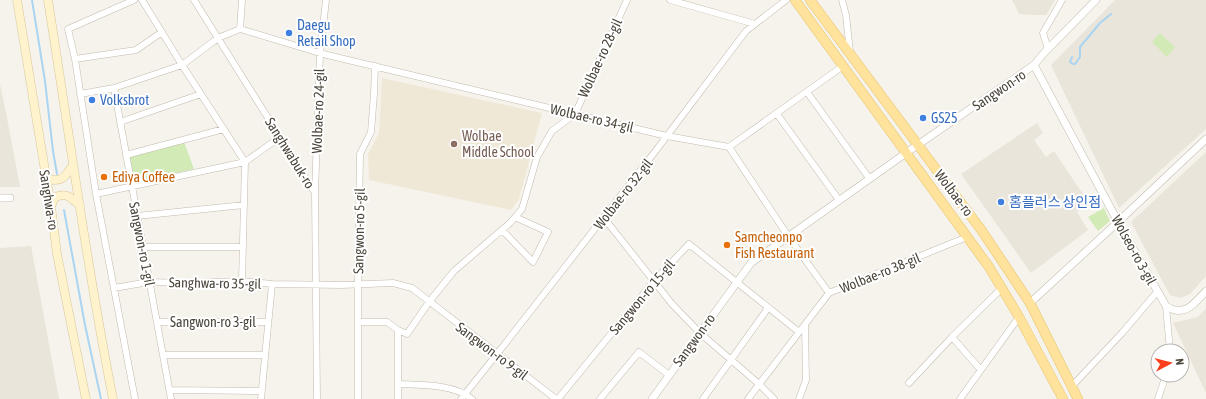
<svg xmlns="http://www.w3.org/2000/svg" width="1206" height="399" font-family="'Asap Condensed','Noto Sans KR',sans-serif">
	<rect width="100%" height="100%" fill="#f6f3ec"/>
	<!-- residential -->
	<path fill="#eae5da" d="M1012 0H1055L1046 15H1035L1019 14Z
		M1115 0H1206V129L1119 208 1051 65Z
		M0 84 7 118 20 187H0Z
		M1037 123 1043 133 1034 140 1046 157 1054 151 1089 203 1077 212 1088 230 1031 273 961 174Z
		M1206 152V276L1190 294 1180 298 1170 295 1131 222Z
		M31 246 59 399H0V248Z
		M1206 308V393L1173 323 1198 317Z"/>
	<!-- education -->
	<path fill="#efe8d6" d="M382 78 542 113 519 199 511 210 369 180 368 154 379 133Z"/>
	<!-- park -->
	<path fill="#d2eab5" d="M1160 33 1175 47 1167 57 1152 42Z
		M184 142 194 169 135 182 129 157Z
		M1104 208 1110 221 1098 231 1088 217Z"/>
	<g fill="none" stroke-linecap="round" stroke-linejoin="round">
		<!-- stream -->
		<path stroke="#a9d4f2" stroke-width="2" d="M32 0 45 81 53 151 57 174
			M1072 57 1070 62 1073 64H1075L1080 57V47L1100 23 1111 14
			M64 210 85 325 101 399"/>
		<defs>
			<path id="minor" d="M134 0 68 29 75 59 96 194 135 399
				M142 0 182 65 245 162 242 281
				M194 0 315 193 317 399
				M670 0 755 24
				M842 0 846 15 850 52
				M240 29 323 54 667 136 729 147 843 66
				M240 29 242 0
				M1048 49 1043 33 1062 0
				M75 59 136 50 162 32
				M114 88 171 399
				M807 92 869 178
				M80 94 114 88 182 65 218 38 240 29
				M777 114 839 200
				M120 122 201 94
				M729 147 788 236 829 293
				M126 155 224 129
				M315 193 320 53 326 0
				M96 194 245 162 280 137
				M137 216 244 205
				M604 218 672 304 700 333 759 384 774 399
				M502 230 533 262 548 232 515 217
				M143 247H243
				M114 288 149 282 188 283 242 281 272 284 341 285 393 283 412 288 556 399
				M1166 306 1170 351
				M157 322H268
				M358 322H387L398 330V399
				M398 330 407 334 429 302 454 271 510 223 522 209 537 157 552 131 575 114 627 0
				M952 337 980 369
				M163 355H265
				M909 383 952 337 1002 288
				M398 384C421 385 454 384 472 399
				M1072 386 1122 333 1157 292
				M170 390 261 391
				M261 399 272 284
				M358 399V284L360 154 371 132 374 94 375 66
				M461 399 497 354 654 153 746 31 786 0
				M558 399 654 281 689 244 799 332
				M600 399 639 352 669 375
				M703 399 768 308
				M748 399 829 293 967 237
				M799 399 806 380 805 325
				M960 399 1019 317
				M1158 399 1166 375"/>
			<path id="tertiary" d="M1034 65 1118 222 1166 306C1184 318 1194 304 1206 291
				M0 198H10
				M1030 303 1118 222 1206 139
				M652 399 751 263 906 153 1034 65 1044 53 1096 0"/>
			<path id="secondary" d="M17 0 51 207 57 254 86 399
				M48 0C69 133 87 267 113 399
				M45 172 49 179C63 183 66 175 73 165
				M51 207 54 198C66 191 71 198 80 206"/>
			<path id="primary" d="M795 0 989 267 1019 317 1063 399
				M810 0 982 231 1030 303 1078 399"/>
		</defs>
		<!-- minor casing -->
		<use href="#minor" stroke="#c2bbae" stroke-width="7"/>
		<!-- tertiary casing -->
		<use href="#tertiary" stroke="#c2bbae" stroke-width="8"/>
		<!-- secondary casing -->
		<use href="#secondary" stroke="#d6c79b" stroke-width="9"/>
		<!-- primary casing -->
		<use href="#primary" stroke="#e6c16a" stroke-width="10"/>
		<!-- minor -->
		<use href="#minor" stroke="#fff" stroke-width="6"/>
		<!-- tertiary -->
		<use href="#tertiary" stroke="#fff" stroke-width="7"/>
		<!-- secondary -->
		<use href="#secondary" stroke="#fff3cd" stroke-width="8"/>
		<!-- primary -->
		<use href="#primary" stroke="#ffe39c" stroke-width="9"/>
	</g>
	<!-- markers -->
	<g fill="#3f7fe0" stroke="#fff" stroke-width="1.5">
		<circle cx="289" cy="33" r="4"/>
		<circle cx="92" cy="100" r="4"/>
		<circle cx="923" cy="118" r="4"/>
		<circle cx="1001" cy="202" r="4"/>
	</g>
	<circle fill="#8d6e63" stroke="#fff" stroke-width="1.5" cx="454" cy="144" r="4"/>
	<g fill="#e8710a" stroke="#fff" stroke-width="1.5">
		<circle cx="104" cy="177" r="4"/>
		<circle cx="727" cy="245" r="4"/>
	</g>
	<g text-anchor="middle" stroke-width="4" stroke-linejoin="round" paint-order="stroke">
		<!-- shop labels -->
		<g font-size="14" fill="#366cbe" stroke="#fff" text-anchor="start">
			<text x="297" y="30">Daegu<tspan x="297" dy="16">Retail Shop</tspan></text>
			<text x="100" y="105">Volksbrot</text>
			<text x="931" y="123">GS25</text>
			<text x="1009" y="207">홈플러스 상인점</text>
		</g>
		<!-- street labels -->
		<g font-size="14" fill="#4b4439" stroke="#fff">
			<text transform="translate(600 58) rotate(-65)" y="5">Wolbae-ro 28-gil</text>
			<text transform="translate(999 90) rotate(-34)" y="5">Sangwon-ro</text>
			<text transform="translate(318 111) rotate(-88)" y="5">Wolbae-ro 24-gil</text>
			<text transform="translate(592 118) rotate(13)" y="5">Wolbae-ro 34-gil</text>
			<text transform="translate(290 153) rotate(58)" y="5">Sanghwabuk-ro</text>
			<text transform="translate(954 193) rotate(53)" y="5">Wolbae-ro</text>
			<text transform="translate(623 194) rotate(-52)" y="5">Wolbae-ro 32-gil</text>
			<text transform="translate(49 200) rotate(81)" y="5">Sanghwa-ro</text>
			<text transform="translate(359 231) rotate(-89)" y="5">Sangwon-ro 5-gil</text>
			<text transform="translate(142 244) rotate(79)" y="5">Sangwon-ro 1-gil</text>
			<text transform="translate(1134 250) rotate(61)" y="5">Wolseo-ro 3-gil</text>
			<text transform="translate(880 273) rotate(-22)" y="5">Wolbae-ro 38-gil</text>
			<text transform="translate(215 283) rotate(1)" y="5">Sanghwa-ro 35-gil</text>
			<text transform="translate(642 297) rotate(-50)" y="5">Sangwon-ro 15-gil</text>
			<text x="213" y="327">Sangwon-ro 3-gil</text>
			<text transform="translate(694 340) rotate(-54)" y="5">Sangwon-ro</text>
			<text transform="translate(492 351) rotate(37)" y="5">Sangwon-ro 9-gil</text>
		</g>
		<!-- education labels -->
		<g font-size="14" fill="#785e54" stroke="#fff" text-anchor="start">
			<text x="462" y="141">Wolbae<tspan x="462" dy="16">Middle School</tspan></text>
		</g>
		<!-- food labels -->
		<g font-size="14" fill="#c56008" stroke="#fff" text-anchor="start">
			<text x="112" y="182">Ediya Coffee</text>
			<text x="735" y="242">Samcheonpo<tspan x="735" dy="16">Fish Restaurant</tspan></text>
		</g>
	</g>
	<!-- north arrow -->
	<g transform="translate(1170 363) rotate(83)"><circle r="19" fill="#ffffff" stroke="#b7b4b0"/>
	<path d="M0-3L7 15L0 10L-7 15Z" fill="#fc3f1d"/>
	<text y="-6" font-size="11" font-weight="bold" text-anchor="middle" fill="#4b4439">N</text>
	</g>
</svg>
